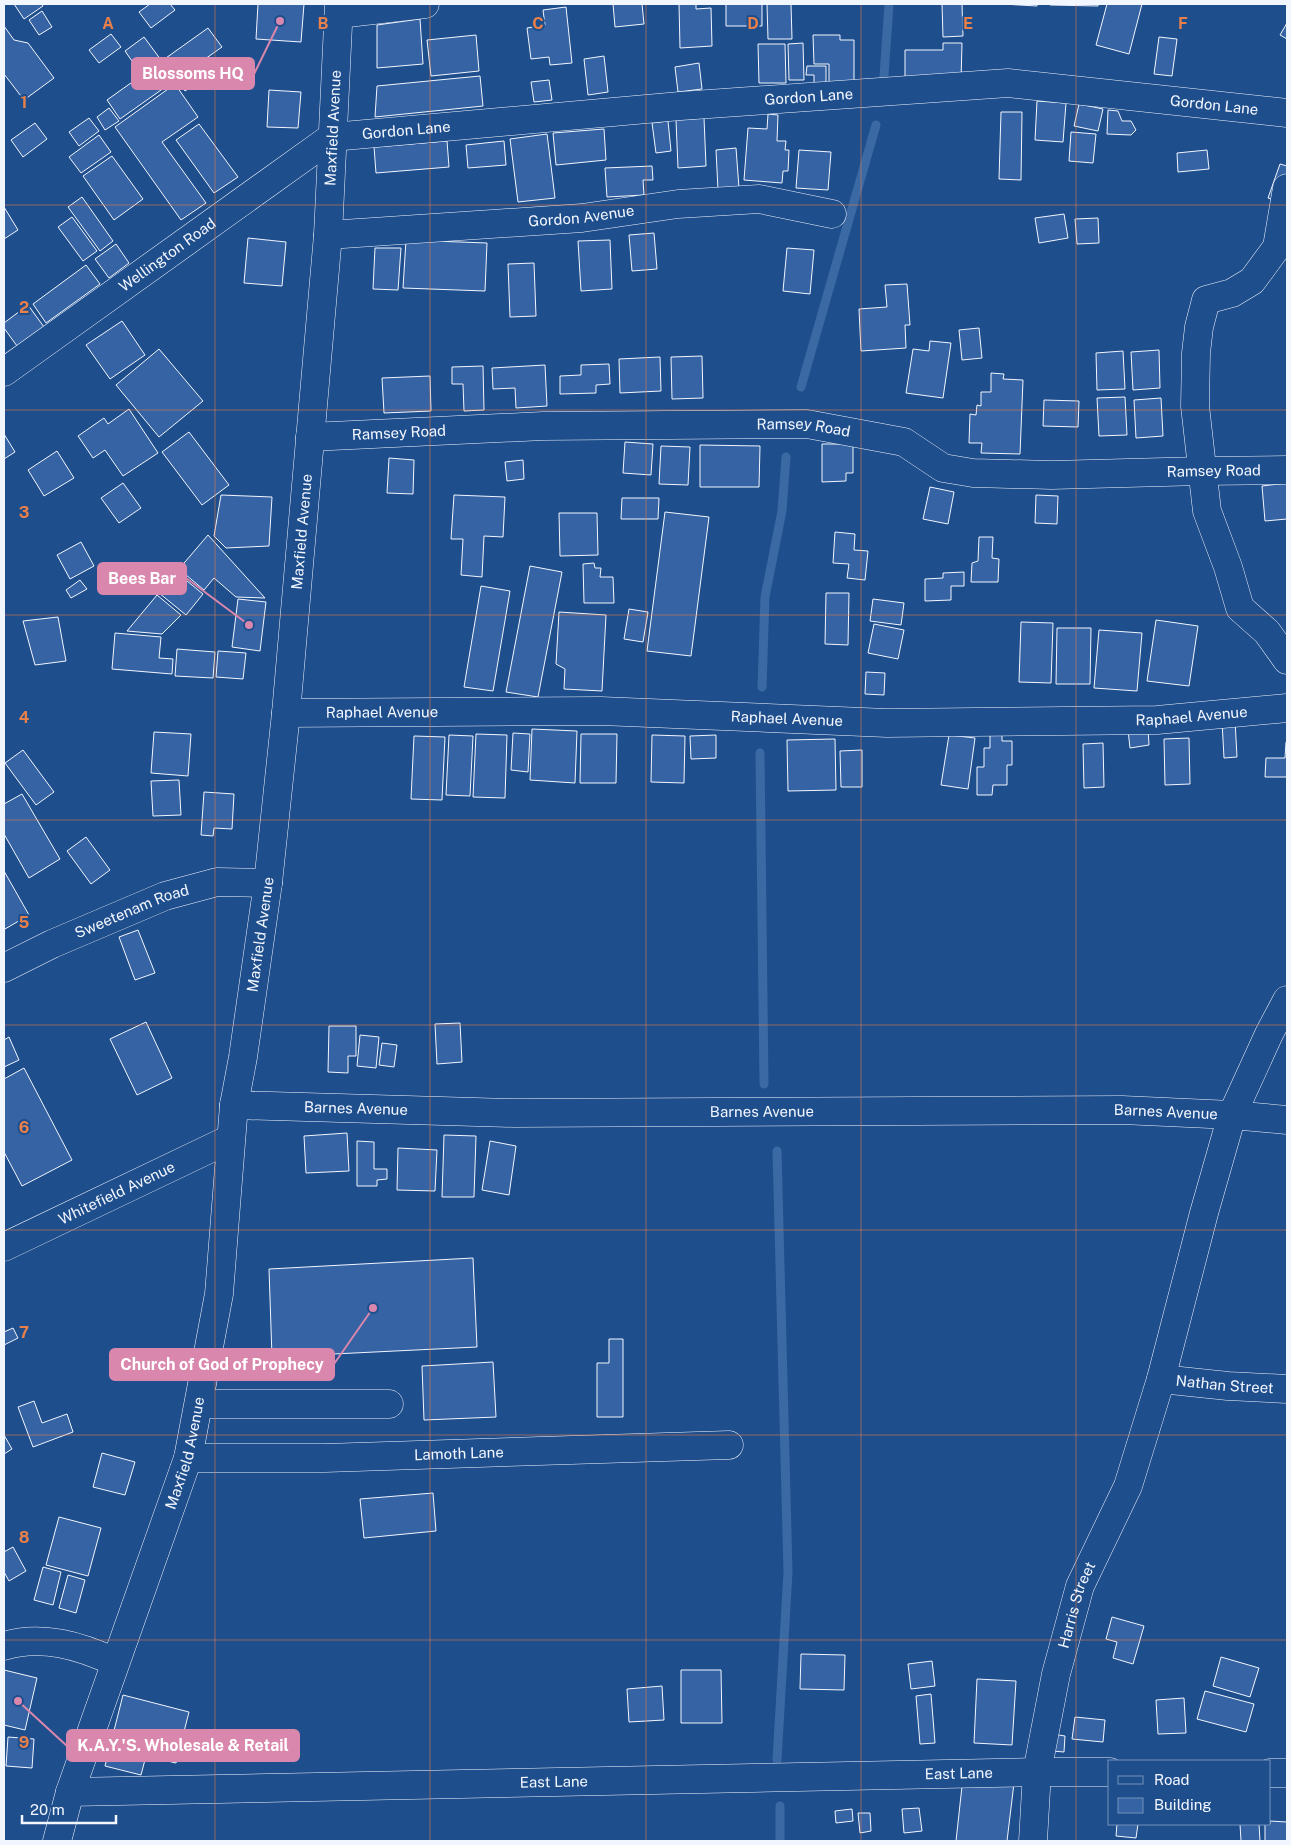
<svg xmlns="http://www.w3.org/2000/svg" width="1291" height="1845" font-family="'Public Sans',sans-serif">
	<rect width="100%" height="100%" fill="#1f4e8c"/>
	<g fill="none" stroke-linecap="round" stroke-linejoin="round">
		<!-- stream -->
		<path stroke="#3b69a3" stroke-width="9" d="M884 76 889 4
			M801 387 876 125
			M762 687 765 597 782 511 786 457
			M760 753 764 1084
			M777 1760 788 1572 777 1151
			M780 1806V1841"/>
	</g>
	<!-- building -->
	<path fill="#3563a3" stroke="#f2f6ff" d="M14 4H42L43 6 24 19Z
		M150 4H170L175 10 151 28 139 12Z
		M258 4H304L301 42 256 39Z
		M613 4H642L644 24 615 27Z
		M679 4H696V9L711 8 712 46 680 48Z
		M726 4H762V26H726Z
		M767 4H791L792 39H768Z
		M942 4H962L963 36 943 37Z
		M1002 4H1037V6Z
		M1050 4H1098V6L1050 5Z
		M1107 4H1142L1129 54 1096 45Z
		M566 7 572 63 550 65 549 57 531 59 527 28 545 25 543 10Z
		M42 11 52 27 39 35 29 20Z
		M420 19 423 64 377 68V25Z
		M1287 23V39L1280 35Z
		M4 26 14 40 28 43 54 78 24 100 4 74Z
		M208 28 222 47 120 119 107 100Z
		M111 34 121 47 99 63 89 50Z
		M476 35 479 71 431 76 427 40Z
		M813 35H840V40H854V82L829 83V64H814Z
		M144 37 161 60 141 74 125 51Z
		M1159 37 1177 39 1172 76 1154 74Z
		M803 43 804 80H789L788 44Z
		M943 43H962L961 81H905V50H943Z
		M758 44H785L786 83H759Z
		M604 56 608 92 588 95 584 59Z
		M205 63 212 72 185 91 179 82Z
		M699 63 702 89 678 92 675 67Z
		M807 66H826V85H814V75H806Z
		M480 76 483 106 375 117 377 86Z
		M549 80 552 100 534 102 531 82Z
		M175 84 198 117 162 142 206 203 181 220 115 127Z
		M269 90 301 92 298 128 267 127Z
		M1037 101 1066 103 1063 142 1035 140Z
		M1079 104 1103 109 1098 131 1074 126Z
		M109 108 119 121 105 130 97 117Z
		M1108 110 1118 111 1122 121H1131L1136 130 1131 135 1107 134Z
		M1001 112H1022L1021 180 999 179Z
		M768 114 778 115 777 141H786L785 150H789L788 171H783L782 183 744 180 748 128 767 129Z
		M89 118 99 131 79 146 69 132Z
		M704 118 706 166 678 168 676 120Z
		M668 121 671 151 656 153 652 123Z
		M35 123 47 139 23 157 11 140Z
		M199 124 238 177 214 193 176 140Z
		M604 129 606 160 556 165 553 133Z
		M1071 132 1096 134 1093 163 1069 161Z
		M547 134 555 198 518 202 510 139Z
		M99 135 111 152 81 173 69 157Z
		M447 141 449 167 376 173 374 147Z
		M504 141 506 165 468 168 466 145Z
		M736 148 739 188 718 190 716 150Z
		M799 150 831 152 828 190 796 188Z
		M1207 150 1209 169 1178 172 1177 153Z
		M112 156 143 199 114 220 83 176Z
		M1280 164 1287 166V183L1280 202 1268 198Z
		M652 166 653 180H643L644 195 607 197 605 168Z
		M82 197 113 241 100 251 68 207Z
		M4 207 18 230 4 239Z
		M1064 214 1068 238 1039 243 1035 218Z
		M72 217 97 251 83 261 58 227Z
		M1098 218 1099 243 1077 244 1075 219Z
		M654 233 657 269 632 271 629 235Z
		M248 238 286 242 282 286 244 283Z
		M406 240 487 243 485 291 403 288Z
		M610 240 612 289 581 291 578 241Z
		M116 244 129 263 109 278 95 259Z
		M375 248H401L398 290 373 289Z
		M787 248 814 250 810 294 783 291Z
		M534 263 536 316 510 317 508 264Z
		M86 265 100 284 46 323 33 304Z
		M907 284 910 325H905L906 348 861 351 859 309 887 307 885 285Z
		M28 305 44 327 17 346 4 328V323Z
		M122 321 145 355 110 379 86 345Z
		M979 328 982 358 962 360 959 330Z
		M930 341 951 343 943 398 906 393 913 349 929 351Z
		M159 349 203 401 159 437 116 385Z
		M1159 350 1160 388 1133 390 1131 352Z
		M1123 351 1125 389 1097 390 1096 353Z
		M702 356 703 398 672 399 671 357Z
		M660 357 661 391 620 393 619 359Z
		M609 364 610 384 596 385V393L560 394V376L581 375V365Z
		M545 365 547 406 516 408 515 388 493 389 492 368Z
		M483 366 484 410 464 411 463 384H452V367Z
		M991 373 1004 374 1003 379 1023 380 1020 454 981 453 982 443H969L970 414 976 415 977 405 981 406V392H991Z
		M430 376 431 411 384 413 382 378Z
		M1125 397 1127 435 1099 436 1097 398Z
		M1161 398 1163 436 1136 438 1134 400Z
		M1044 400 1079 401 1078 427 1043 426Z
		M129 409 158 453 123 476 105 450 93 458 78 436 104 418 108 424Z
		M189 432 229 485 202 505 162 452Z
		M4 434 15 452 4 459Z
		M625 442 653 444 651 475 623 473Z
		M822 444H853V473H846V481L822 482Z
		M700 445 760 446 759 487H700Z
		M661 446 690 447 688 485 659 484Z
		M57 451 74 478 44 496 28 470Z
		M389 458 414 460 413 494 387 493Z
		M523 460 524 479 507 481 505 462Z
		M123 483 141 508 119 523 101 498Z
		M1287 483V519L1265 521 1262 486Z
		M930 487 954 492 948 524 923 519Z
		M221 495 272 497 269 546 226 548 214 536Z
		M454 495 505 497 503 537 484 536 482 577 461 575 463 539H451Z
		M1036 495 1058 496 1057 524 1035 523Z
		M622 498H659L658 519H621Z
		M665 512 709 517 691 656 647 651Z
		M559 513H597L598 555 560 556Z
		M835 532 855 534 854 550 868 551 865 580 847 578 849 564 833 563Z
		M208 535 265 598 236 597 214 578 204 590 179 569Z
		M979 537H993L992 558 999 559 998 582H971L972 563 978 561Z
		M81 542 94 566 70 579 57 555Z
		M594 563 595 568H601L600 577H613L614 603H584L583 564Z
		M530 566 562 572 538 697 506 692Z
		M176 572 203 594 186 615 159 593Z
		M964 572V586H951V600L925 601V579L943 578V573Z
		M80 580 87 589 71 598 66 590Z
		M481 586 510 591 493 691 464 687Z
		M826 593H849L848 645 825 644Z
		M157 595 181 615 162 634 127 631Z
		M238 599 266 602 260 651 232 647Z
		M873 599 904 603 901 625 870 621Z
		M629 609 648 612 643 642 624 639Z
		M559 612 606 615 602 691 564 689 565 669 556 664Z
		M58 617 66 661 35 665 23 621Z
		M1156 620 1198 626 1189 686 1147 681Z
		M1021 622 1053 623 1051 683 1019 682Z
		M874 624 904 630 898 659 868 653Z
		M1057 628H1091L1090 684H1056Z
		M1099 630 1142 633 1137 691 1094 688Z
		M115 633 161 637 159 658 173 659 172 674 112 669Z
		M177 649 215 652 213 678 175 676Z
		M218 651 246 653 243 679 216 677Z
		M866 672 885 673 884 695 865 694Z
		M1235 720 1237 757 1224 758 1222 721Z
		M1148 728 1149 745 1130 748 1128 730Z
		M532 729 577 731 575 783 530 780Z
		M1002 729V741H1012V765H1007V785H993L992 795H977V767H984V748H990V730Z
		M154 732 191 734 188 776 151 773Z
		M513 733 530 734 528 772 511 770Z
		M476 734 507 735 505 798 473 797Z
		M581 734H617L616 783H580Z
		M449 735 473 736 470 796 446 795Z
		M652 735 685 736 684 783 651 782Z
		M716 735V758L691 759 690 736Z
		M949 735 975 738 968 789 941 785Z
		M414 736 445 737 442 800 411 799Z
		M1189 738 1190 784 1165 785 1164 739Z
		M835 739 836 790 788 791 787 740Z
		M1286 742H1287V777H1265L1266 758H1285Z
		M1103 743 1104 787 1084 788 1083 744Z
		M23 750 54 792 36 805 5 763Z
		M862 750V787H841L840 751Z
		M179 780 181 815 153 816 151 781Z
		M204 792 234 794 232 829 214 828 213 836 201 835Z
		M22 794 60 859 29 878 4 834V804Z
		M86 837 110 870 91 884 67 851Z
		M4 871 29 915 5 929 4 926Z
		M138 930 155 973 135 980 119 937Z
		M146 1022 172 1078 137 1095 110 1039Z
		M460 1023 462 1062 437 1064 435 1024Z
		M329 1026H356V1056H348V1073L328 1072Z
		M360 1035 379 1037 376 1068 357 1066Z
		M9 1037 19 1060 4 1067V1040Z
		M382 1043 397 1045 394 1067 379 1065Z
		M24 1068 72 1160 22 1186 4 1152V1079Z
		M347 1133 349 1171 306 1173 304 1136Z
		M444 1135 476 1136 474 1197H442Z
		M357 1141 374 1142V1169H387V1179L377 1180V1186H357Z
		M490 1141 516 1146 509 1195 482 1190Z
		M398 1148 437 1150 435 1191 397 1190Z
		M473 1258 477 1347 272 1357 269 1269Z
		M13 1328 18 1338 4 1345V1332Z
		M609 1339H623V1417H597V1363H609Z
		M493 1362 496 1417 424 1420 422 1366Z
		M34 1401 42 1423 67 1414 73 1432 33 1447 18 1407Z
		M4 1435 12 1449 4 1454Z
		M102 1453 135 1462 125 1495 93 1487Z
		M433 1493 436 1531 364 1538 360 1499Z
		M59 1517 101 1528 88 1576 46 1565Z
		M13 1547 26 1571 9 1581 4 1572V1552Z
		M43 1567 61 1572 53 1605 34 1600Z
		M68 1575 85 1580 76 1613 59 1608Z
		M1112 1617 1144 1626 1133 1664 1113 1658 1117 1642 1106 1639Z
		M801 1654 845 1655 844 1690 800 1689Z
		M1221 1657 1259 1668 1250 1697 1213 1686Z
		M932 1661 935 1686 911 1689 908 1664Z
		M4 1670 37 1678 25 1730 4 1725Z
		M681 1670H721L722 1723H681Z
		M977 1679 1016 1681 1012 1745 974 1743Z
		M662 1686 664 1720 629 1722 627 1689Z
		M1205 1691 1254 1704 1246 1732 1197 1719Z
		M931 1694 935 1743 920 1744 916 1696Z
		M123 1695 189 1712 176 1763 155 1758 161 1736 152 1733 141 1775 105 1766Z
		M1184 1698 1186 1733 1158 1734 1156 1700Z
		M1075 1717 1105 1720 1103 1742 1072 1739Z
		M1053 1734 1065 1736 1064 1752 1052 1751Z
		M8 1737 34 1739 32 1768 6 1766Z
		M963 1777 1014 1783 1007 1841H956Z
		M919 1808 922 1831 904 1833 902 1809Z
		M852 1809 853 1821 836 1823 835 1811Z
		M858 1813H870L871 1831 860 1833Z
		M1270 1821 1287 1822V1841H1265V1824H1270Z
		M1117 1824H1138L1136 1838 1116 1836Z
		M1240 1824H1259L1260 1841H1241Z"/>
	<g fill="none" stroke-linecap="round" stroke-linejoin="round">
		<defs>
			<g id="minor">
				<path d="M339 14 425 4"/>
				<path d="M1287 188 1277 247 1252 281 1232 293 1206 300 1199 327 1196 353 1195 406 1207 511 1228 567 1240 608 1267 632 1287 660"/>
				<path id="s1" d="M328 235 582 218 678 204 759 199 832 214"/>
				<path id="s2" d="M4 372 332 137 680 106 1008 83 1287 113"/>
				<path id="s3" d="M310 437 543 426 807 424 904 442 943 468 973 473 1052 475 1202 471 1287 470"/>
				<path id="s4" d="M286 713 601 711 887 723 1157 720 1287 708"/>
				<path id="s5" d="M4 968 52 944 165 896 217 882 268 883"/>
				<path id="s6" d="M234 1105 513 1113 1122 1110 1232 1115 1287 1120"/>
				<path id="s7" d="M4 1247 230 1139"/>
				<path id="s8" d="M1161 1379 1228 1386 1287 1389"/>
				<path d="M199 1404H389"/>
				<path id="s9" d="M188 1458H325L729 1445"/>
				<path d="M4 1646C42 1634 80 1646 115 1662"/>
				<path d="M1270 1773H1287"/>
				<path id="s10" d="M70 1792 1037 1772H1110"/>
				<path id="s11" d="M1033 1841 1037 1772 1056 1674 1080 1586 1128 1486 1161 1379 1204 1213 1232 1115 1269 1034 1287 1000"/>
			</g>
			<g id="major">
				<path id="s12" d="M57 1841 70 1792 188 1458 219 1294 234 1105 243 1057 268 883 286 713 328 235 339 4"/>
			</g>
		</defs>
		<!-- minor casing -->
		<use href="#minor" stroke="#f2f6ff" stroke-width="29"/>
		<!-- major casing -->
		<use href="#major" stroke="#f2f6ff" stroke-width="29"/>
		<!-- minor -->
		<use href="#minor" stroke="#1f4e8c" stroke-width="28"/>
		<!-- major -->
		<use href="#major" stroke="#1f4e8c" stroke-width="28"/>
	</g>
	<!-- grid -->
	<path fill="none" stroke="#ea8049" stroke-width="1" stroke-opacity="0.55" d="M215 4V1841M430 4V1841M646 4V1841M861 4V1841M1076 4V1841M4 205H1287M4 410H1287M4 615H1287M4 820H1287M4 1025H1287M4 1230H1287M4 1435H1287M4 1640H1287"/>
	<g text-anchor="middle" stroke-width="4" stroke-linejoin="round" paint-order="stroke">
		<!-- street labels -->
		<g font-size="15" fill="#f2f6ff" stroke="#1f4e8c">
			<text dy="5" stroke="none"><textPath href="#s2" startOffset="882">Gordon Lane</textPath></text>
			<text dy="5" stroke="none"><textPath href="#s2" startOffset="1289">Gordon Lane</textPath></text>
			<text dy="5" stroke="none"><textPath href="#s12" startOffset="1744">Maxfield Avenue</textPath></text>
			<text dy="5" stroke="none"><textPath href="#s2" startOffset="478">Gordon Lane</textPath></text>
			<text dy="5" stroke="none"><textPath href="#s1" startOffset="254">Gordon Avenue</textPath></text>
			<text dy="5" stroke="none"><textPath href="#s2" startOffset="201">Wellington Road</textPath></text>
			<text dy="5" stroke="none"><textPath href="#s3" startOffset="494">Ramsey Road</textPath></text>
			<text dy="5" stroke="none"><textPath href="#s3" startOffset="89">Ramsey Road</textPath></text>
			<text dy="5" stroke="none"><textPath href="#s3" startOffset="914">Ramsey Road</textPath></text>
			<text dy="5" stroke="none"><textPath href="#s12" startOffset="1339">Maxfield Avenue</textPath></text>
			<text dy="5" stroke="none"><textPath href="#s4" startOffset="96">Raphael Avenue</textPath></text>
			<text dy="5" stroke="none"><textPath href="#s4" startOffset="906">Raphael Avenue</textPath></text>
			<text dy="5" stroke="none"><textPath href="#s4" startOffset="501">Raphael Avenue</textPath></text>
			<text dy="5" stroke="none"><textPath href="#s5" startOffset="140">Sweetenam Road</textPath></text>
			<text dy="5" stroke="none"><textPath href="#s12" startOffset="934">Maxfield Avenue</textPath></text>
			<text dy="5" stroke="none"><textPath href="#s6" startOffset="122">Barnes Avenue</textPath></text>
			<text dy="5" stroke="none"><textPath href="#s6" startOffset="528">Barnes Avenue</textPath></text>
			<text dy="5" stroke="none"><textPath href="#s6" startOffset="932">Barnes Avenue</textPath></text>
			<text dy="5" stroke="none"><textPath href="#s7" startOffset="125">Whitefield Avenue</textPath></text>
			<text dy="5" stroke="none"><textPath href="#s8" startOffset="64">Nathan Street</textPath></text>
			<text dy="5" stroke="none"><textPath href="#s12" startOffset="409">Maxfield Avenue</textPath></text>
			<text dy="5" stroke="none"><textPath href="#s9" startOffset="271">Lamoth Lane</textPath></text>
			<text dy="5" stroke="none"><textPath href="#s11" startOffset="241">Harris Street</textPath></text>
			<text dy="5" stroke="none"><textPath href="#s10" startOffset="889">East Lane</textPath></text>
			<text dy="5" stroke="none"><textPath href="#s10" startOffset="484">East Lane</textPath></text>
		</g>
	</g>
	<g font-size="16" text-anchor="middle" font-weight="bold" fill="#ea8049" stroke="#1f4e8c" stroke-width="4" stroke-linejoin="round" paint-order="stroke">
		<text x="108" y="29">A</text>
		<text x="323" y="29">B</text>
		<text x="538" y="29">C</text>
		<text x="753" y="29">D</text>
		<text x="968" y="29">E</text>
		<text x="1183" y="29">F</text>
		<text x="24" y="108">1</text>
		<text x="24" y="313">2</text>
		<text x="24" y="518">3</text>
		<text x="24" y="723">4</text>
		<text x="24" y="928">5</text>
		<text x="24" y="1133">6</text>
		<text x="24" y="1338">7</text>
		<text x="24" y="1543">8</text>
		<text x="24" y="1748">9</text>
	</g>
	<!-- callouts -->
	<path fill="none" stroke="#da87ad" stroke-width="2" d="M280 21L254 74M249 625L186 578M373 1308L334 1364M18 1701L67 1746"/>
	<g fill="#da87ad" stroke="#1f4e8c" stroke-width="2">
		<circle cx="280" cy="21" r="5"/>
		<circle cx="249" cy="625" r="5"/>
		<circle cx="373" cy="1308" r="5"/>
		<circle cx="18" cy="1701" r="5"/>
	</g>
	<g fill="#da87ad" stroke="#da87ad" stroke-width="2">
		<rect x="132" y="58" width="122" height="31" rx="5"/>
		<rect x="98" y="563" width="88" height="31" rx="5"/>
		<rect x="110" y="1349" width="224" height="31" rx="5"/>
		<rect x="67" y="1730" width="232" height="31" rx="5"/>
	</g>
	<g font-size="16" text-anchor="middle" font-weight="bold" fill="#fff">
		<text x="193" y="79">Blossoms HQ</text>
		<text x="142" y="584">Bees Bar</text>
		<text x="222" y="1370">Church of God of Prophecy</text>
		<text x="183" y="1751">K.A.Y.'S. Wholesale &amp; Retail</text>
	</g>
	<!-- border -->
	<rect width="1291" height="1845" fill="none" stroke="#f2f6ff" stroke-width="10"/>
	<!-- legend -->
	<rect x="1108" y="1760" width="162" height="65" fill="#1f4e8c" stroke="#7391ba"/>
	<rect x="1118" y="1776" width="25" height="8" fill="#1f4e8c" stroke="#7391ba"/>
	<text x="1154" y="1785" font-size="15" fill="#f2f6ff">Road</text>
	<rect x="1118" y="1798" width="25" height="15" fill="#3563a3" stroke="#7391ba"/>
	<text x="1154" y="1810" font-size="15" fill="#f2f6ff">Building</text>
	<!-- scale -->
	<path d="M22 1815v8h94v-8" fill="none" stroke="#f2f6ff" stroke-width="2.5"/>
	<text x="30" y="1815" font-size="15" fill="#f2f6ff" stroke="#1f4e8c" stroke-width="4" paint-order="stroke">20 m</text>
</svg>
